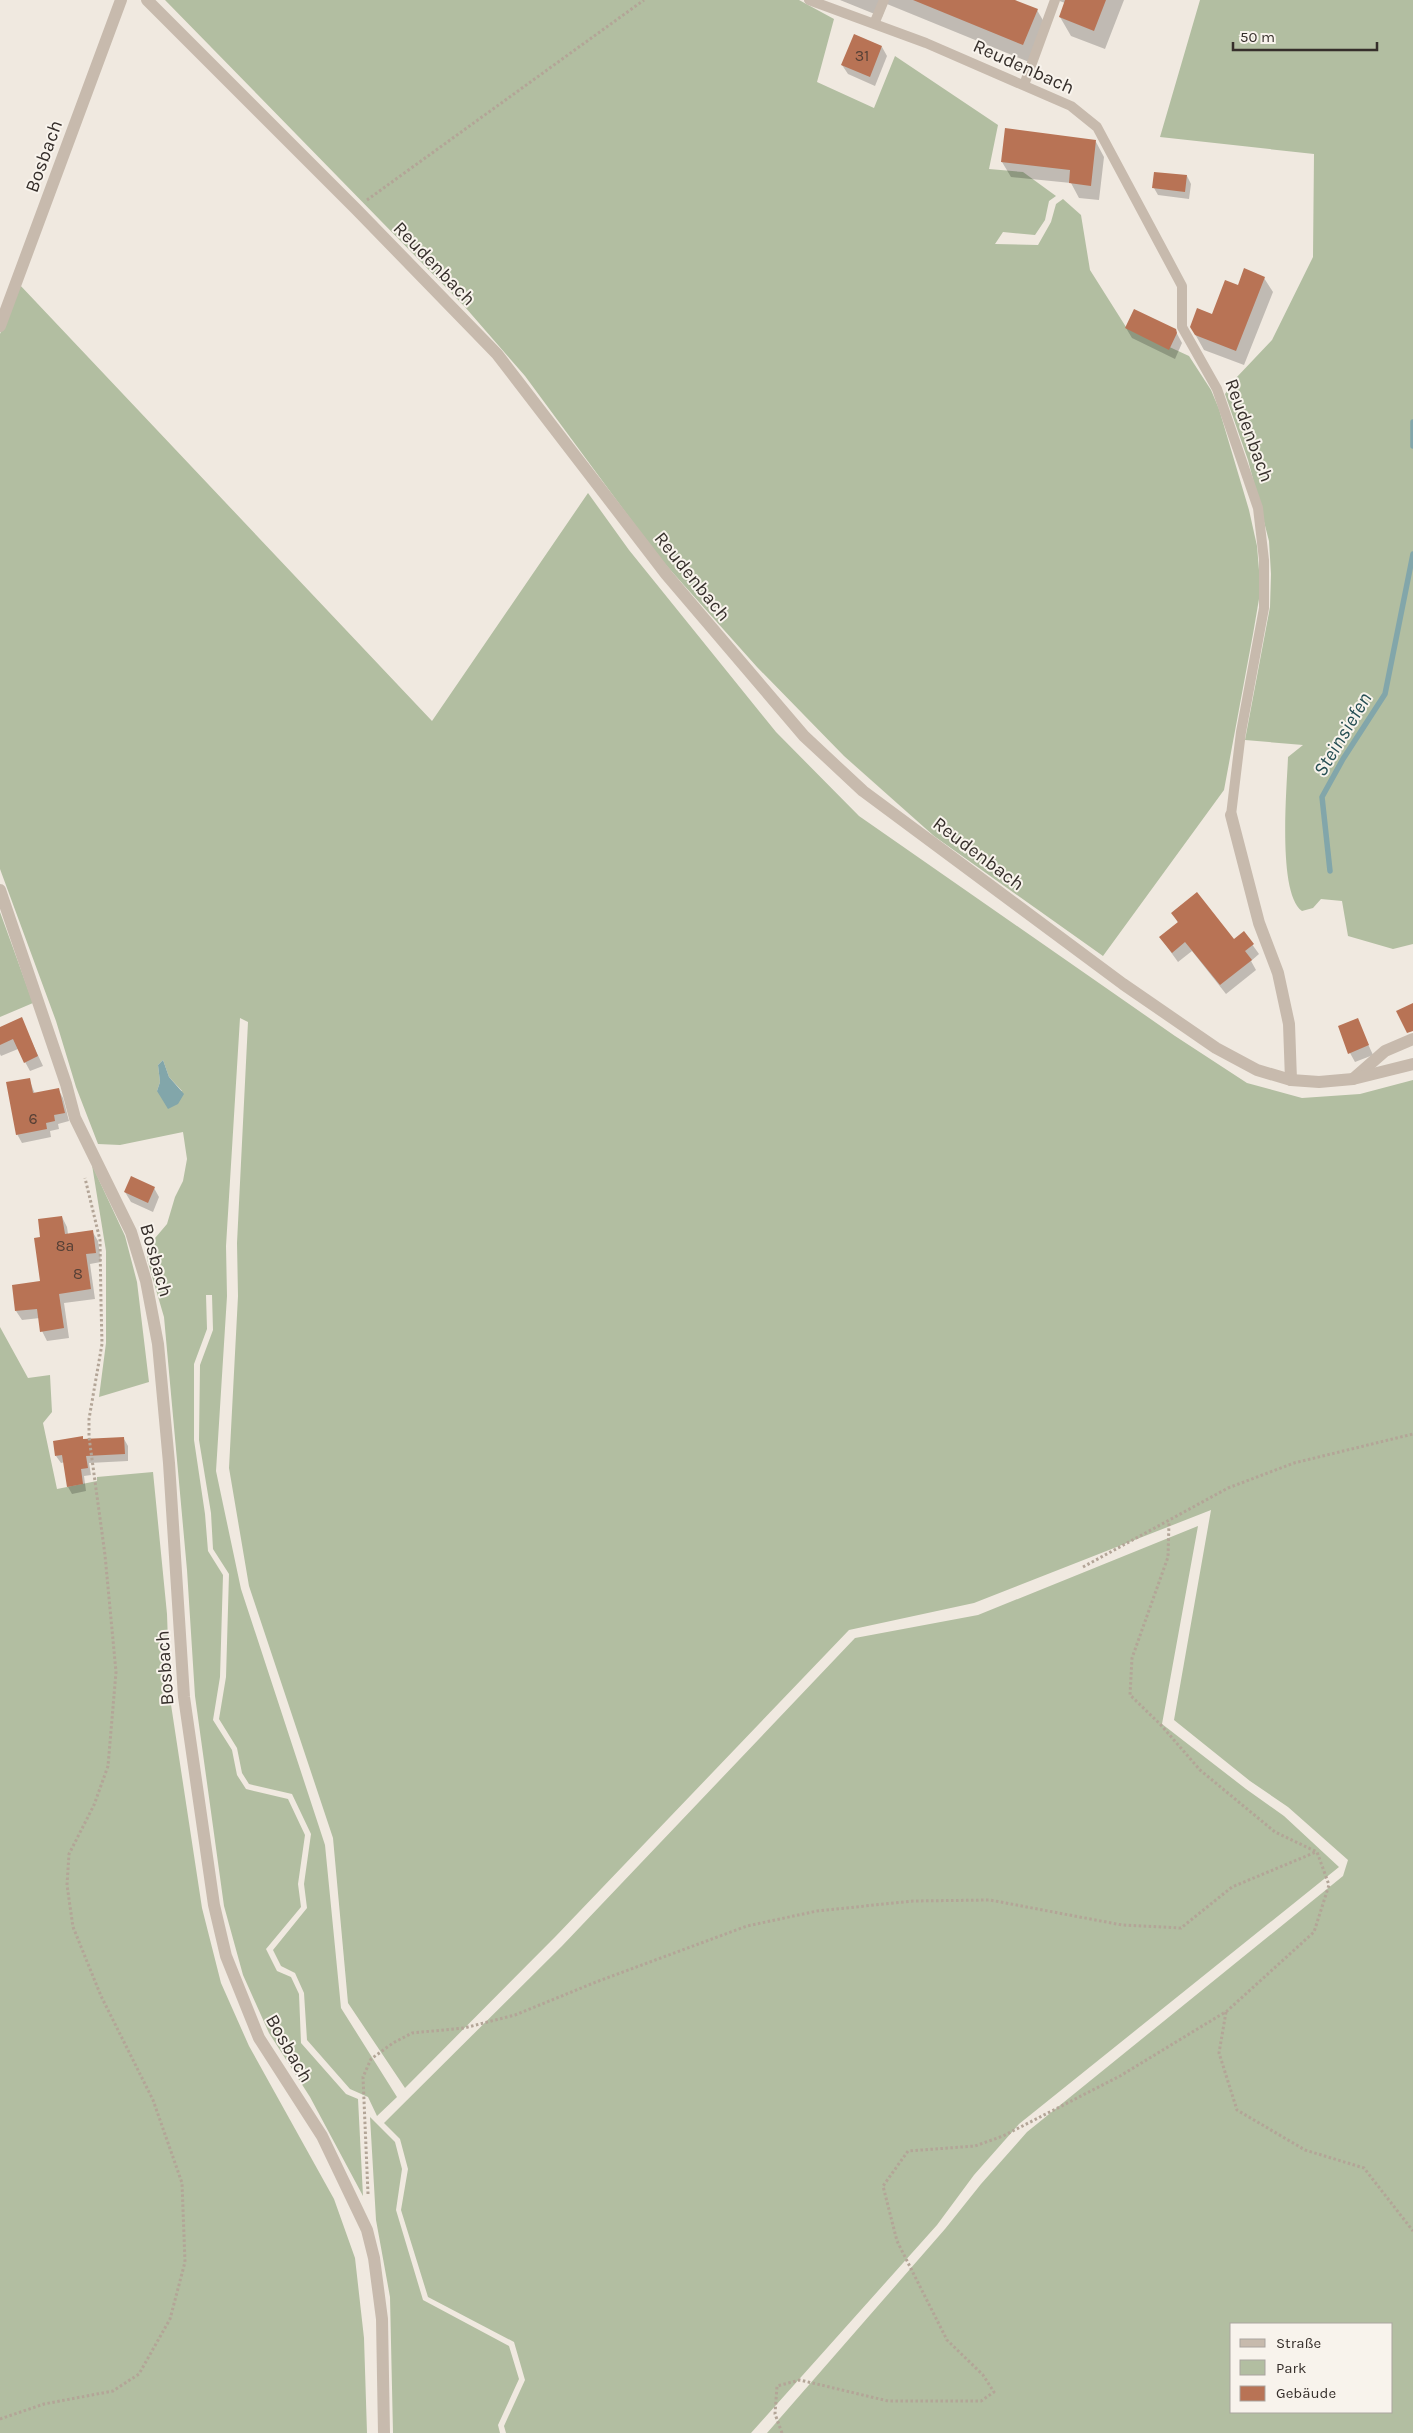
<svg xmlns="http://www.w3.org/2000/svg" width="1413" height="2433" font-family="Karla,sans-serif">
	<rect width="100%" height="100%" fill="#f0e9e0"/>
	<!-- green -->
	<path fill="#b2bea1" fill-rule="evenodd" d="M165 0H799L834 19 817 82 874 108 895 56 998 125 989 169 1023 172 1056 196 1049 201 1045 220 1035 235 1003 232 995 244 1038 245 1051 222 1056 204 1063 199 1081 215 1090 270 1126 327 1189 356 1211 390 1219 409 1249 510 1257 546 1259 570V599L1253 634 1224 790 1103 956 934 836 844 756 757 667 657 555 525 376 465 307Z
		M1200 0H1413V944L1393 949 1348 936 1342 901 1321 899 1313 908 1302 911C1277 893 1287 787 1288 757L1303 745 1245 740 1270 607 1271 574 1269 541 1248 460 1225 394 1236 378 1272 340 1313 257 1314 154 1160 137Z
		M19 284 432 721 588 493 629 550 776 732 859 816 1175 1036 1247 1083 1302 1098 1360 1094 1413 1080V2433H767L945 2229 981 2184 1027 2132 1343 1876 1348 1860 1288 1807 1250 1781 1174 1720 1211 1510 974 1603 849 1630 556 1936 405 2088 348 2003 333 1838 249 1586 229 1468 238 1296 237 1243 248 1022 240 1018 226 1246 227 1296 216 1471 241 1589 325 1845 341 2008 397 2097 377 2116 368 2097 350 2089 307 2040 304 1993 295 1973 281 1966 273 1950 307 1908 304 1884 311 1834 292 1794 249 1784 242 1773 237 1748 219 1719 226 1677 229 1574 213 1549 211 1513 199 1440 200 1365 213 1330 212 1295H206L207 1329 194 1364V1440L205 1514 208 1551 223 1575 220 1677 213 1720 232 1750 237 1775 246 1789 288 1799 305 1835 298 1884 301 1907 266 1949 277 1971 291 1977 299 1994 301 2043 346 2094 358 2099 363 2196 310 2097 269 2033 243 1975 224 1906 195 1696 187 1570 164 1317 147 1259 150 1244 167 1224 175 1197 183 1181 187 1159 183 1132 120 1145 98 1144 76 1087 56 1021 0 869V334ZM163 1060 169 1077 182 1091H157L160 1082 158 1065ZM1232 2324H1392V2412H1232Z
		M0 912 33 1003 0 1017Z
		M92 1165 125 1236 137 1282 149 1382 99 1397 106 1343V1251Z
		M0 1327 28 1378 50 1375 52 1412 43 1423 57 1489 97 1481V1477L153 1472 167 1614 170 1698 202 1908 221 1983 249 2046 334 2199 355 2258 364 2338 367 2433H0Z
		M1198 1526 1162 1724 1246 1789 1284 1816 1339 1867 1019 2124 974 2175 937 2225 751 2433H506L504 2426 525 2380 514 2342 428 2297 401 2210 408 2169 400 2139 384 2123 562 1946 855 1638 978 1615Z
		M370 2117 395 2142 402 2169 396 2210 423 2300 509 2346 519 2379 498 2425 500 2433H393L390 2297 376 2220Z"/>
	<!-- water -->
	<path fill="#82a6aa" d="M163 1060 169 1077 184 1094 178 1104 168 1109 157 1091 160 1082 158 1065Z"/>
	<!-- shadow -->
	<path fill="#0003" d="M840 0H1012L1037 10 1048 29 1034 64 887 4 882 17Z
		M1057 0H1124L1105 49 1071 36 1060 17 1065 3Z
		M882 47 887 56 875 86 848 74 842 65Z
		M1006 130 1096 142 1104 157 1099 200 1079 198 1071 183 1011 177 1002 162Z
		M1187 176 1191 184 1189 199 1158 195 1154 188Z
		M1264 278 1273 292 1244 365 1204 350 1191 327 1212 315 1238 287Z
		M1126 328 1175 330 1182 343 1175 359 1132 338Z
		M1173 913 1234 941 1244 933 1259 954 1251 961 1256 970 1226 994 1192 951 1178 962 1160 937 1178 923Z
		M21 1019 43 1066 30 1071 18 1049 1 1056 0 1054V1028Z
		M1357 1020 1373 1055 1355 1062 1350 1053Z
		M29 1079 35 1094 58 1089 63 1098 69 1121 58 1124 59 1129 50 1131 51 1137 22 1143 17 1134Z
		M154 1188 159 1197 153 1212 131 1202 125 1192Z
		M62 1217 67 1227 68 1234 92 1231 98 1241 101 1262 90 1264 95 1299 64 1303 69 1338 47 1341 42 1331 40 1318 22 1320 16 1311 42 1282V1238Z
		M82 1437 84 1440 124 1439 128 1446V1461L89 1463 91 1475 84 1476 86 1491 72 1494 68 1487 65 1462 61 1463 56 1456Z"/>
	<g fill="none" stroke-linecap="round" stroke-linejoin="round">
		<!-- stream -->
		<path stroke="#82a6aa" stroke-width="5.5" d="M1413 422V446
			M1330 871 1322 797 1343 759 1385 694 1413 554"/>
	</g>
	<!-- building -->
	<path fill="#b87355" d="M913 0H1015L1038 9 1023 45Z
		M1065 0H1106L1094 31 1059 17Z
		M854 34 882 46 870 77 841 65Z
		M1005 128 1096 140 1091 186 1069 183 1070 170 1001 162Z
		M1154 172 1187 175 1185 192 1152 188Z
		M1244 268 1265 277 1236 351 1195 335 1190 327 1197 308 1212 314 1225 280 1238 285Z
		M1134 309 1176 329 1177 333 1169 350 1125 328Z
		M1197 892 1234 939 1244 931 1254 944 1245 951 1252 960 1220 985 1185 942 1172 953 1159 937 1178 922 1171 913Z
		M1413 1003V1031L1407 1033 1396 1011Z
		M22 1017 38 1056 24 1063 13 1039 0 1045V1027Z
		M1358 1018 1369 1045 1348 1054 1338 1026Z
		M30 1078 33 1093 59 1088 65 1113 54 1115 55 1121 46 1123 47 1129 16 1135 6 1082Z
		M131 1176 155 1187 148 1203 124 1192Z
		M62 1216 65 1234 93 1230 96 1253 86 1254 91 1289 59 1294 64 1328 40 1332 37 1309 15 1311 12 1285 40 1281 34 1238 40 1237 38 1219Z
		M83 1436V1439L124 1437 125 1454 86 1456 88 1468 81 1469 83 1484 67 1487 62 1455 55 1456 53 1441Z"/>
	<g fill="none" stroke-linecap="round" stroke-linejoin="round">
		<!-- path -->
		<path stroke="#b3a597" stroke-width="3" stroke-dasharray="2.5 2.5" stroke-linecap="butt" d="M367 200 644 0
			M1083 1567 1228 1488 1294 1463 1413 1434
			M1226 2012 1219 2053 1237 2110 1305 2150 1364 2168 1413 2231
			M368 2194 363 2077 371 2059 393 2043 412 2033 464 2028 515 2015 596 1982 747 1926 817 1911 913 1901 990 1900 1122 1925 1181 1928 1232 1887 1316 1852
			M0 2419 44 2404 113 2391 139 2374 170 2319 185 2262 182 2183 153 2100 101 1996 73 1927 67 1885 69 1854 94 1805 108 1766 116 1672 105 1555 89 1437V1419L102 1344 101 1303 100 1240 85 1178
			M782 2433 775 2414 777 2386 800 2380 888 2401H981L994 2392 983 2375 947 2340 897 2241 883 2186 908 2151 975 2146 1003 2136 1120 2076 1227 2011 1314 1932 1329 1885 1317 1852 1275 1832 1200 1770 1160 1724 1130 1695 1132 1658 1168 1557 1169 1522"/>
		<!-- service -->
		<path stroke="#c7baad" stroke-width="10" d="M809 0 926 43 1071 106 1097 127 1182 286V327L1217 389 1258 508 1264 560V608L1241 732 1231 815
			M874 24 884 0
			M1024 85 1055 0"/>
		<!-- minor -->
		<path stroke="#c7baad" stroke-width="12" d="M0 326 121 0
			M1231 815 1259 923 1278 973 1289 1024 1291 1080
			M0 890 66 1084 75 1118 131 1232 146 1281 158 1344 169 1463 184 1697 214 1905 226 1956 259 2038 322 2136 367 2230 374 2258 382 2319 384 2433
			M1353 1079 1385 1051 1413 1039"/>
		<!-- tertiary -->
		<path stroke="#c7baad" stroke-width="12" d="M147 0 356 209 497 354 666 574 804 736 863 791 1123 984 1216 1048 1257 1070 1291 1080 1319 1082 1353 1079 1413 1064"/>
	</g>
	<g text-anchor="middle" stroke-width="4" stroke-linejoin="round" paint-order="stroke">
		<!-- number labels -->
		<g font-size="16" fill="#564036">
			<text x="862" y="61">31</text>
			<text x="33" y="1124">6</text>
			<text x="65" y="1251">8a</text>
			<text x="78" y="1279">8</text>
		</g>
		<!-- street labels -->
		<g font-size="19" fill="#362f2b" stroke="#f8f3ec">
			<text transform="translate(1024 66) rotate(24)" y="7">Reudenbach</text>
			<text transform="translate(43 156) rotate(-70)" y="7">Bosbach</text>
			<text transform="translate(435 263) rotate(46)" y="7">Reudenbach</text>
			<text transform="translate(1250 430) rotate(70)" y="7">Reudenbach</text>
			<text transform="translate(693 576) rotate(51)" y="7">Reudenbach</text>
			<text transform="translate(979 853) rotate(37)" y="7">Reudenbach</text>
			<text transform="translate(157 1260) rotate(74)" y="7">Bosbach</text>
			<text transform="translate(164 1668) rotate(-94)" y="7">Bosbach</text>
			<text transform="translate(290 2048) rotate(60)" y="7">Bosbach</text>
		</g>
		<!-- water labels -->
		<g font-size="20" font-style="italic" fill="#254e53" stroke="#f8f3ec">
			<text transform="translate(1342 734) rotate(-59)" y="7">Steinsiefen</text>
		</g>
	</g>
	<!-- legend -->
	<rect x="1230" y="2323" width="162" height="90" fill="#f8f3ec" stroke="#aaa59f"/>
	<rect x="1240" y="2339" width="25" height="8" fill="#c7baad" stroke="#aaa59f"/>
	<text x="1276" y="2348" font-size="15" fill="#362f2b">Straße</text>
	<rect x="1240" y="2360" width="25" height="15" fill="#b2bea1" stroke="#aaa59f"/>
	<text x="1276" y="2373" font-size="15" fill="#362f2b">Park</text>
	<rect x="1240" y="2386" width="25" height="15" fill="#b87355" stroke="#aaa59f"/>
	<text x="1276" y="2398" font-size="15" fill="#362f2b">Gebäude</text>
	<!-- scale -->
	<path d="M1233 42v8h144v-8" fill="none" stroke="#362f2b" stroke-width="2.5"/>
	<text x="1240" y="42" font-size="15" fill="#362f2b" stroke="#f8f3ec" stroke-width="4" paint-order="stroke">50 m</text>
</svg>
